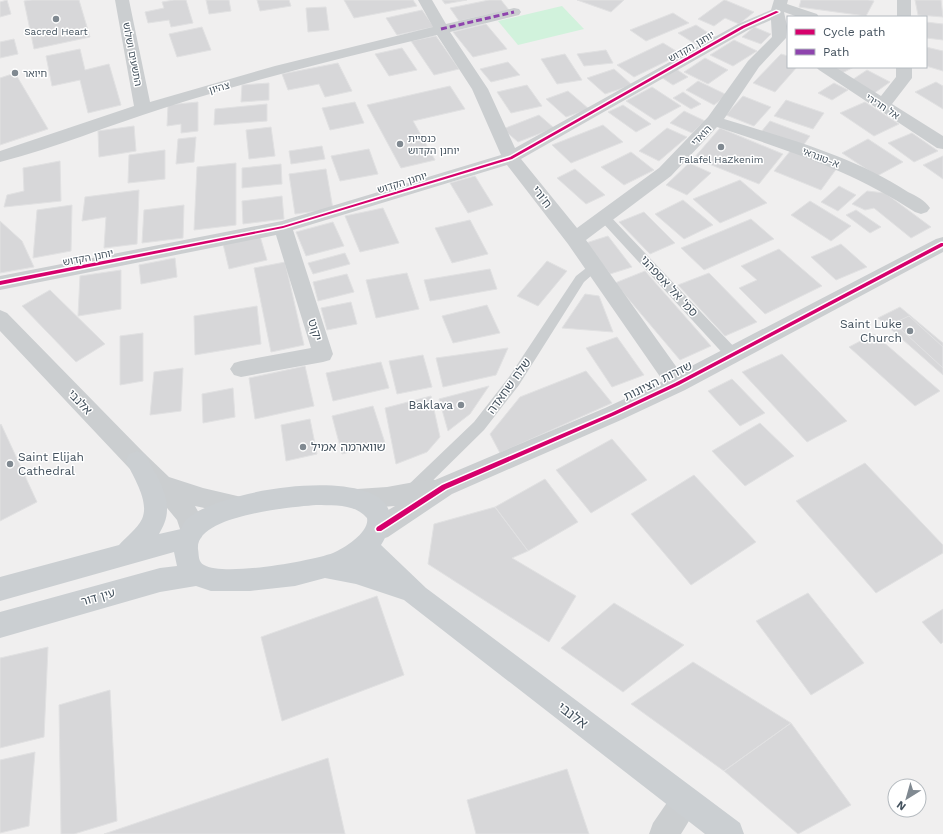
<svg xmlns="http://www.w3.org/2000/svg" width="943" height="834" font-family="'Work Sans','Noto Sans Hebrew',sans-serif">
	<rect width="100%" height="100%" fill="#f0efef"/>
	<!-- green -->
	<path fill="#d1f2dc" d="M562 6 584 29 518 45 498 21Z"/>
	<!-- building -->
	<path fill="#d7d7d9" stroke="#e1e1e2" d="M7 0 11 14 0 17V2Z
		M32 0H79L90 37 34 49 24 1Z
		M174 0H186L193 23 171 27 169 20 148 23 145 12 164 8 162 2Z
		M206 0H229L231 11 209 14Z
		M257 0H289L291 6 260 11Z
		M344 0H413L417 6 354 18Z
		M442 0H467L445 4Z
		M489 0H501L509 10 459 21 450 8Z
		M577 0H624L611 12Z
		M724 0H725L754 12 739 24 725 18 714 26 698 19Z
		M801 0H868L874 1 866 16 799 7Z
		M915 0H941L943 17 918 15Z
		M326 7 329 30 308 32 306 8Z
		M422 10 434 27 397 35 386 18Z
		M673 13 689 23 646 41 630 30Z
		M926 22 943 24V40L926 38Z
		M486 24 507 49 473 57 453 32Z
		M696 25 715 37 697 45 678 33Z
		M202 27 211 50 177 57 169 34Z
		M754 27 771 34 761 44 742 37Z
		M436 36 459 69 434 75 411 41Z
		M14 39 18 54 0 58V42Z
		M734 40 757 51 733 66 710 55Z
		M663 43 681 54 634 77 617 65Z
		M926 47 943 51V71L926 66Z
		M402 48 417 70 389 76 375 54Z
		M80 49 85 70 109 64 121 105 88 113 80 80 52 86 46 56Z
		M606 50 613 63 584 66 577 54Z
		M565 54 582 80 557 84 541 59Z
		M781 54 788 56V67H797L775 92 753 83Z
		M705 58 728 70 708 84 684 72Z
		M508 62 520 75 491 82 480 69Z
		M338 63 352 91 325 97 319 84 288 90 282 74Z
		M832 67H854L842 73Z
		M614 69 632 85 605 94 587 78Z
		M676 69 688 77 673 85 661 77Z
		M867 70 890 82 873 94 849 82Z
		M15 73 48 129 0 145V78Z
		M698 81 727 95 714 105 686 90Z
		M936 82 943 86V109L915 92Z
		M269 83V100L241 102 242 85Z
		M834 83 848 90 832 100 818 93Z
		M527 85 542 106 511 113 497 92Z
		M450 86 465 109 413 121 435 160 401 168 367 105Z
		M652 87 681 106 655 120 626 101Z
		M568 91 589 109 566 117 546 99Z
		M683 92 701 104 691 109 673 98Z
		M743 96 771 107 754 126 726 115Z
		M786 100 824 113 813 129 774 116Z
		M198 102V131L181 133V124L167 126 168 105Z
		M355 102 364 123 330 130 322 108Z
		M865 102 899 124 874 136 840 113Z
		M267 104V121L214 125 215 109Z
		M623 105 651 124 636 132 608 112Z
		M684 111 705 121 692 133 670 123Z
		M539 115 554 128 518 142 503 129Z
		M770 121 810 136 802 147 761 132Z
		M603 125 623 142 571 163 552 145Z
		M134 126 136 151 99 157 98 131Z
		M271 127 275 156 249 159 246 130Z
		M667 128 687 137 659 161 639 151Z
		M720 128 783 154 759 184 694 158Z
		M912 133 938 151 914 162 888 143Z
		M196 137 194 162 176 164 178 139Z
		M868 139 903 162 877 176 842 153Z
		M322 146 325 159 291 164 289 151Z
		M369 149 378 174 340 181 331 156Z
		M165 150V179L128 183 129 155Z
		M791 150 837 168 821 190 774 171Z
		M631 152 654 170 624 185 601 167Z
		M943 156V179L923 165Z
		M60 161 61 201 4 207 7 195 24 191 23 168Z
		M236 163V225L194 230 197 167Z
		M689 163 711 173 687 195 666 185Z
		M281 164 282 184 242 188V168Z
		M326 169 333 209 295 214 289 174Z
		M575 169 605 195 586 204 557 178Z
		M475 176 493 205 468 213 450 183Z
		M740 180 767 203 720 223 693 199Z
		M839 186 856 195 838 211 821 202Z
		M139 190 137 244 104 248 106 217 82 221 85 197Z
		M867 191 885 193 931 227 911 238 874 208 865 210 852 204Z
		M282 196 284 219 243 224 242 201Z
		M683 200 713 225 684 239 655 214Z
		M810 201 851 226 831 241 791 215Z
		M72 205 71 251 33 258 37 210Z
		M184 205 183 238 142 243 144 210Z
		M383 208 399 243 360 252 345 216Z
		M856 210 881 227 870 233 846 215Z
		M644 212 675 243 650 254 619 222Z
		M751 219 774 239 704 270 681 248Z
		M470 220 488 254 452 263 435 228Z
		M0 221 22 241 34 267 0 273Z
		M333 222 344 246 306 256 296 232Z
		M260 236 267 260 229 269 223 244Z
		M608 236 632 267 610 274 586 243Z
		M841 244 867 267 836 280 811 257Z
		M779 249 822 286 765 314 739 288 757 280 741 266Z
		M345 253 350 264 313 274 308 263Z
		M175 258 177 277 141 284 139 265Z
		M547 261 567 271 538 306 517 296Z
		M285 262 304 345 271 352 254 268Z
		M490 269 497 289 430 301 424 280Z
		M121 270V309L78 316 80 276Z
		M645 271 711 346 680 360 615 283Z
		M407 273 419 309 376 318 366 280Z
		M709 273 757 322 725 336 678 285Z
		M347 274 354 292 318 301 313 282Z
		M50 290 105 344 76 362 22 306Z
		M585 294 599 296 613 332 562 328Z
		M351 302 357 324 327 330 321 308Z
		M487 305 500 333 453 343 442 316Z
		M257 306 261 344 195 355 194 316Z
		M900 307 943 343V375L878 318Z
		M909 316 943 347V368L894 323Z
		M143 333V381L120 385V336Z
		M874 334 940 391 915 406 849 347Z
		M617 337 644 375 612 387 586 348Z
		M508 348 496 375 443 387 436 358Z
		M782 354 847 421 807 442 742 372Z
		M423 355 432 387 397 394 389 361Z
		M381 362 389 388 333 401 326 373Z
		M305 366 314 406 255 419 249 378Z
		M183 368 181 411 150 415 154 372Z
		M586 371 612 403 500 453 490 434 520 397Z
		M732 379 765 413 740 426 708 391Z
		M489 386 470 414 448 431 439 399Z
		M233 388 235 417 203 423 202 394Z
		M431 396 440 437 427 452 396 464 385 408Z
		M373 406 385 443 342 454 332 416Z
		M310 419 317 454 286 461 281 425Z
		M760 423 794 456 745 486 712 451Z
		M1 424 37 502 0 521V425Z
		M612 439 647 480 591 513 556 470Z
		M865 463 943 545V553L876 593 796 501Z
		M694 475 756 542 691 585 631 514Z
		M545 479 578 522 528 551 495 507Z
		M495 507 528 551 512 558 576 596 549 642 428 564 434 524Z
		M808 593 864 663 811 695 756 621Z
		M377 596 404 675 282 721 261 637Z
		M614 603 684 645 623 692 561 648Z
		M943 609V642L941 644 922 622Z
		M48 647 44 737 0 748V658Z
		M693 662 791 723 724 771 631 704Z
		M110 690 117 821 74 834H61L59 705Z
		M791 723 851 805 798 834 724 771Z
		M35 752 29 826 0 833V760Z
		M328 758 345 834H104Z
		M567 769 589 834H476L467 800Z"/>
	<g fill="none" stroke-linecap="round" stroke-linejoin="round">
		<!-- lane -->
		<path fill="#cbced0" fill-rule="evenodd" d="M605 214 609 215 738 351 740 355 738 359 733 360 728 359 601 221 599 218 601 215Z
			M594 264 598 265 600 268 584 282 519 385 484 430 415 498 410 500 405 498 403 493 405 488 474 422 509 377 576 276 590 265Z"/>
		<!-- street -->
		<path fill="#cbced0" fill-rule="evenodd" d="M115 0H129L150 102 275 66 433 27 418 0H432L446 24 514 8 519 9 521 12 519 15 450 32 488 89 515 148 738 24 771 10 774 0H788L787 4 817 14 819 17H798L784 12 787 26 786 38 759 67 724 119C786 138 853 156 908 192 916 196 925 200 930 208L927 212 921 214 915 212C853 171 787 150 717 127L671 176 586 240 680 372 936 239 943 237V252L685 390 621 420 452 494 388 537 379 540 370 537 367 529 370 521 395 506 357 509 349 506 345 499 349 492 357 489 387 487 431 479 435 480 605 408 663 381 568 244 507 165 293 230 333 354 330 360 323 362 241 377 234 375 230 369 234 363 241 361 311 348 276 235 0 290V276L282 221 501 155 472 89 437 35C346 57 254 79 164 108 109 125 56 148 0 162V151L134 106ZM771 20 772 37 748 61 708 117 659 168 577 228 521 159 748 30Z
			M897 0H911V17H897Z
			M816 67H835L881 96 896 77V67H912V78L892 104 943 136V149L937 148 819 70Z
			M0 310 7 313 145 454 169 477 203 488 250 499 254 506 250 513 242 516 195 506 200 515 204 530 201 538 192 541 183 538 177 520 153 491 129 468 0 331Z
			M685 786 695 791 700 801 695 811 681 834H649L653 823 675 791Z"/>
		<!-- secondary -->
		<path fill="#cbcfd2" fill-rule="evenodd" d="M137 451 145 454C153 470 168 491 167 510 167 519 163 527 159 534L181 529C182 526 184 523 185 521 218 484 438 455 381 545L426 588 740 823 744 834H705L404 600 356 584 325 578 295 586 250 591H211L196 586 160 592 0 638V612L160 568 177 566 174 552 0 601V577L119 545C126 537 137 529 142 519 150 501 133 477 126 461L129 454ZM316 505C334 506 354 503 367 518 370 532 345 548 333 553 311 561 224 577 204 565 198 562 199 555 198 549 195 515 293 507 316 505Z"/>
		<!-- quiet -->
		<path stroke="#8e44ad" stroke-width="3" stroke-dasharray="6 3" stroke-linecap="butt" d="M441 29 514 12"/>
		<defs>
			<path id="cycleway" d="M776 11 779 12 744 28 512 159 283 228 0 285V281L283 226 510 157 742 26Z
				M941 243H943V246L679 385 615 415 446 489 381 531H377L376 529 377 527 442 485 611 413 675 383Z"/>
		</defs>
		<!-- cycleway casing -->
		<use href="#cycleway" stroke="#fff" stroke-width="3"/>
		<!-- cycleway -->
		<use href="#cycleway" fill="#d6006c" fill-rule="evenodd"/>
	</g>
	<!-- markers -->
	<g fill="#808991" stroke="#fff" stroke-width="1.5">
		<circle cx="56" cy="19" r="4"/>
		<circle cx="15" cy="73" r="4"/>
		<circle cx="400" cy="144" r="4"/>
		<circle cx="721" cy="147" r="4"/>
		<circle cx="910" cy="331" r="4"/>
		<circle cx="461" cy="405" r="4"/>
		<circle cx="303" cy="447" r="4"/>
		<circle cx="10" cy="464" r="4"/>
	</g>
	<g text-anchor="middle" stroke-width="3" stroke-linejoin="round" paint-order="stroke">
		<!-- far-poi labels -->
		<g font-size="10" fill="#44525e" stroke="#fff">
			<text x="56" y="35">Sacred Heart</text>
			<text x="23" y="77" text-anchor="start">חיואר</text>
			<text x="408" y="142" text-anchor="start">כנסיית<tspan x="408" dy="12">יוחנן הקדוש</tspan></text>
			<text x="721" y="163">Falafel HaZkenim</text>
		</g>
		<!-- far-street labels -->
		<g font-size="10" fill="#44525e" stroke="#fff">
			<text transform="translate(691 46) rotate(-30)" y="4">יוחנן הקדוש</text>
			<text transform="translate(133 54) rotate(79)" y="4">התשעים ושלוש</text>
			<text transform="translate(219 87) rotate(-16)" y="4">צהיון</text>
			<text transform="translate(883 106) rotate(33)" y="4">אל חרירי</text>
			<text transform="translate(701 135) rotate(-46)" y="4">הואדי</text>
			<text transform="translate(821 157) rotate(21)" y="4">א-טוגראי</text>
			<text transform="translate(402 182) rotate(-17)" y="4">יוחנן הקדוש</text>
			<text transform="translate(88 257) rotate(-11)" y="4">יוחנן הקדוש</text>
		</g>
		<!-- street labels -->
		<g font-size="12" fill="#44525e" stroke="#fff">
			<text transform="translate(542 197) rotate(52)" y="4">ח'ורי</text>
			<text transform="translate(669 286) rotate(47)" y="4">סמ' אל אספהני</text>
			<text transform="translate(315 330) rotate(73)" y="4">יקוט</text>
			<text transform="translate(658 381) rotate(-26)" y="4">שדרות הציונות</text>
			<text transform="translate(509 386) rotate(-54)" y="4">שלח שחאדה</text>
			<text transform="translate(80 402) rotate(46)" y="4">אלנבי</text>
			<text transform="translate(98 597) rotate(-16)" y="4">עין דור</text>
		</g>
		<!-- poi labels -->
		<g font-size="12" fill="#44525e" stroke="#fff" text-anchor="end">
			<text x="902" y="328">Saint Luke<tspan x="902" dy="14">Church</tspan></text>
			<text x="453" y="409">Baklava</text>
			<text x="311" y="451" text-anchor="start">שווארמה אמיל</text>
			<text x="18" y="461" text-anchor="start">Saint Elijah<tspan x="18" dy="14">Cathedral</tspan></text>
		</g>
		<!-- near-street labels -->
		<g font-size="14" fill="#44525e" stroke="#fff">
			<text transform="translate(573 715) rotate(37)" y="5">אלנבי</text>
		</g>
	</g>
	<!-- legend -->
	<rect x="787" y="16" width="140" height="52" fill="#ffffff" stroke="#b4babf"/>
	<rect x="795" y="29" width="20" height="6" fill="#d6006c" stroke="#b4babf"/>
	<text x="823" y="36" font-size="12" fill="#44525e">Cycle path</text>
	<rect x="795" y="49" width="20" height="6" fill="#8e44ad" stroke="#b4babf"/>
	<text x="823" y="56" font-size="12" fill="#44525e">Path</text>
	<!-- north arrow -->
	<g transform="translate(907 798) rotate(217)"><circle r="19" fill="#ffffff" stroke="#b4babf"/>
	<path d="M0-3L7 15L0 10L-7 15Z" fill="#808991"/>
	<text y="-6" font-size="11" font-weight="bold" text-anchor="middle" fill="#44525e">N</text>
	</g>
</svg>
